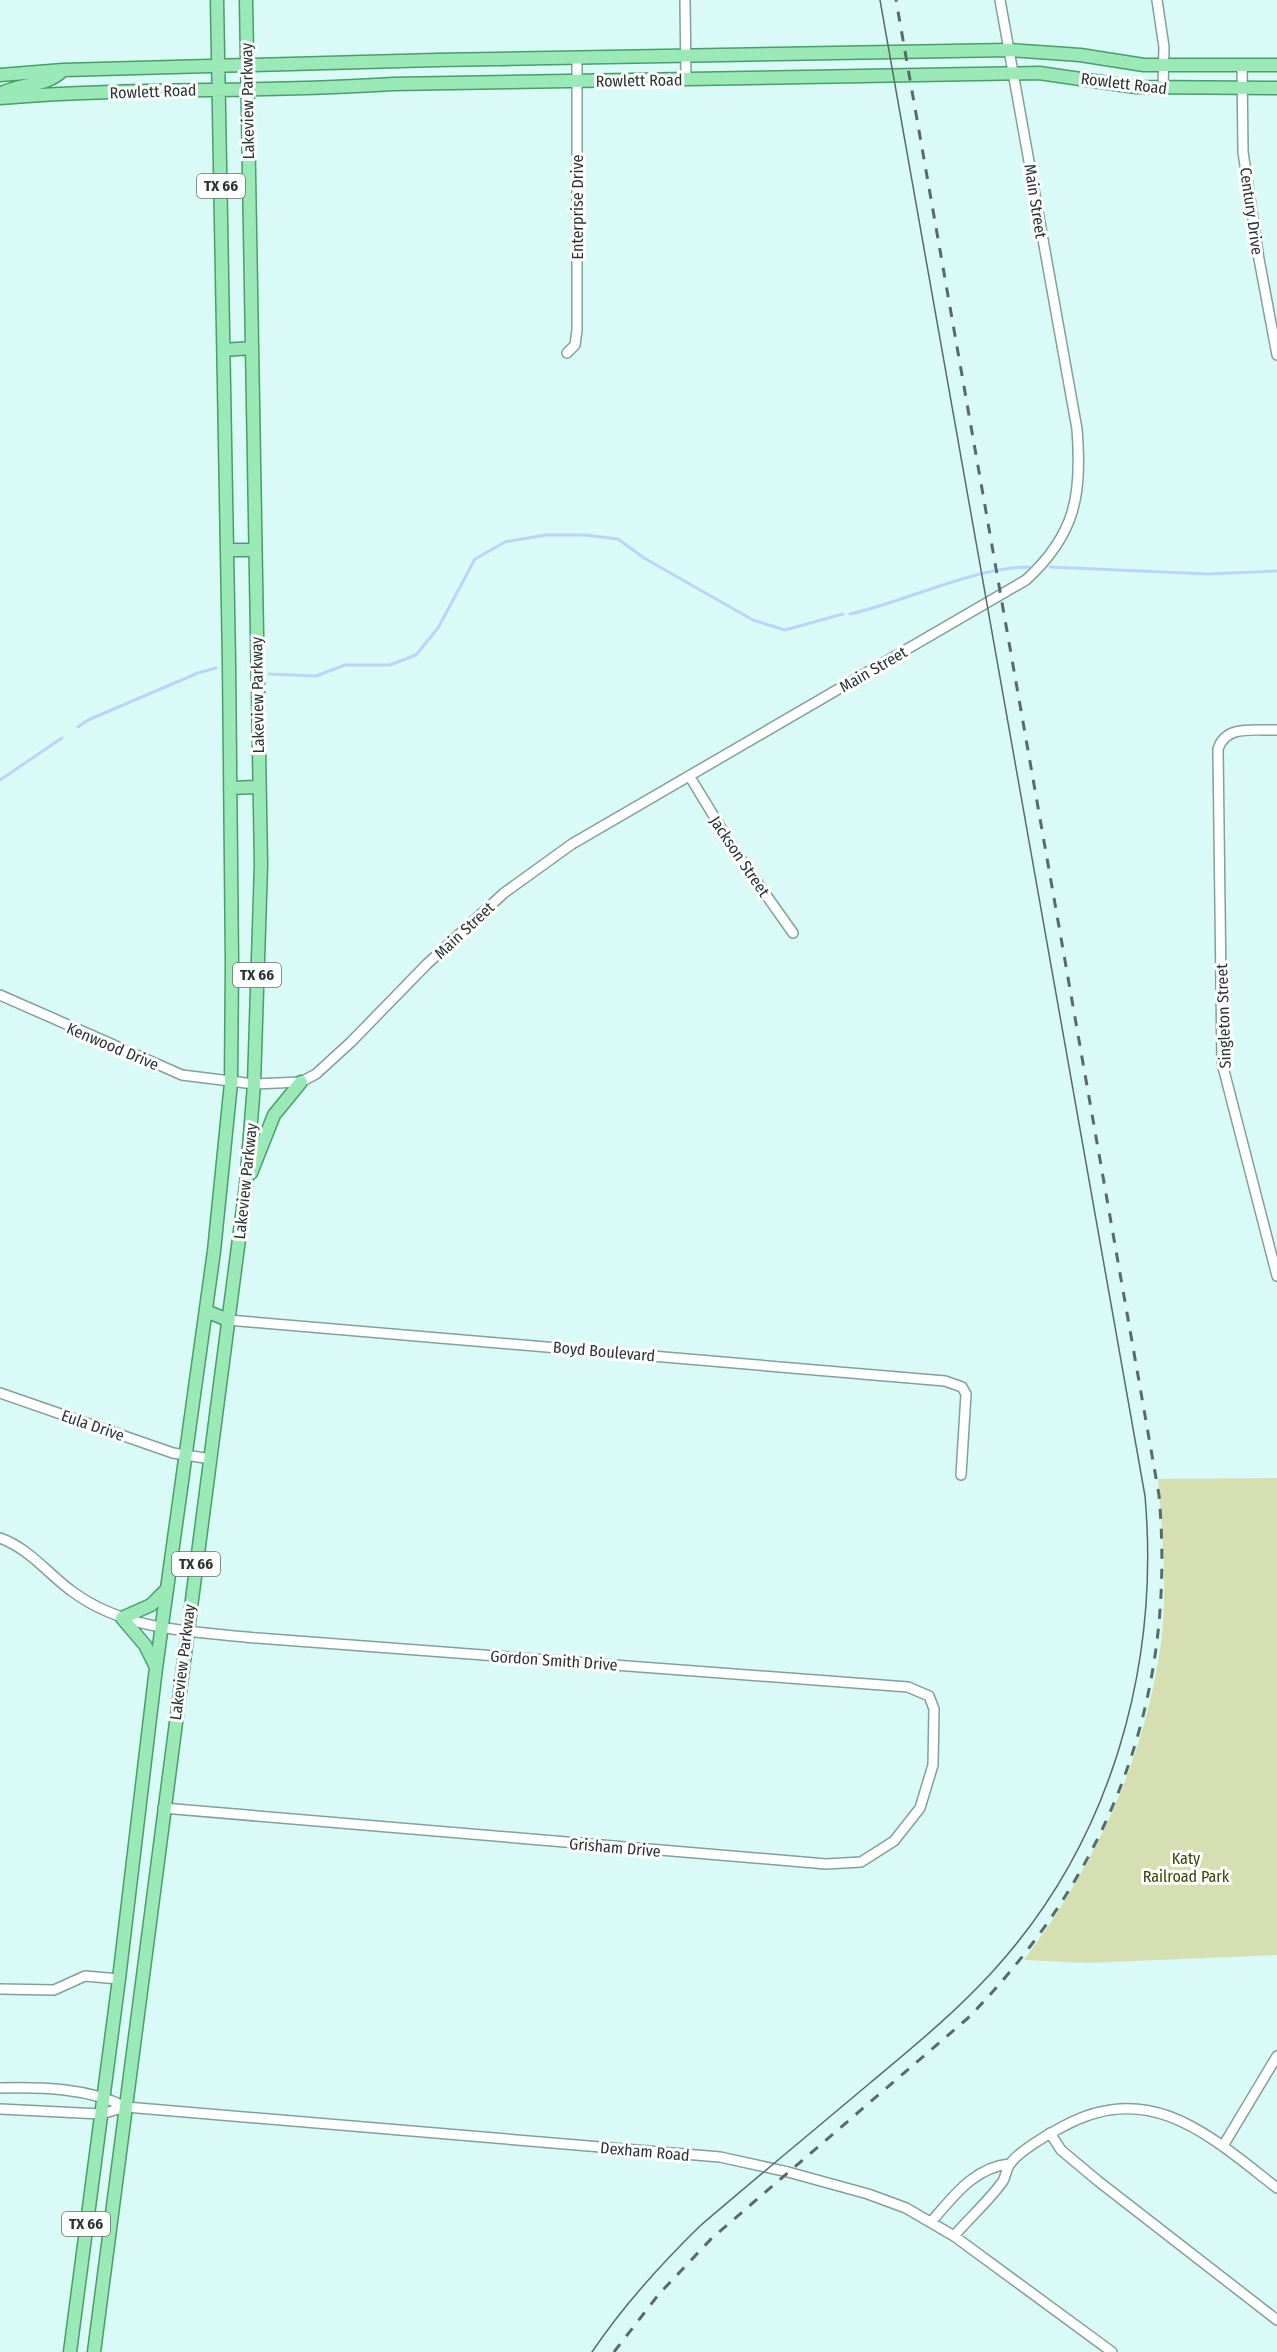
<svg xmlns="http://www.w3.org/2000/svg" width="1277" height="2352" font-family="'Fira Sans Condensed',sans-serif">
	<rect width="100%" height="100%" fill="#d9faf6"/>
	<!-- green -->
	<path fill="#d6dfb2" d="M1277 1478V1955L1087 1963 1024 1960C1094 1867 1146 1758 1161 1642 1168 1588 1162 1533 1158 1479Z"/>
	<g fill="none" stroke-linecap="round" stroke-linejoin="round">
		<!-- stream -->
		<path stroke="#bad5f9" stroke-width="3" d="M1050 567 1208 574 1277 571
			M850 614C905 602 974 567 1029 567
			M269 674 316 676 345 665H390L416 655 438 628 475 559 505 542 545 535H585L618 539 644 558 753 620 785 630 843 614
			M78 727 88 720 198 673 216 668
			M0 780 62 738"/>
		<defs>
			<path id="minor" d="M685 0 686 79
				M1157 0 1164 47 1163 89
				M1242 66 1243 152 1259 259 1277 355
				M567 353 575 345 577 330V57
				M1277 730C1255 731 1226 724 1218 749L1222 1063 1277 1276
				M690 777 735 851 793 933
				M0 995 182 1075 254 1084 301 1082 316 1074 351 1042 427 964 504 893 572 844 1026 580C1076 534 1082 495 1077 429L1000 0
				M228 1320 945 1381 962 1387 966 1394 961 1475
				M0 1393 173 1453 211 1459
				M0 1538C30 1549 48 1574 73 1592 126 1631 195 1632 257 1638L908 1687 929 1696 934 1709 933 1765 920 1808 894 1841 861 1862 826 1864 163 1808
				M0 1989 54 1990 85 1976 119 1979
				M0 2088C43 2087 88 2088 126 2107
				M0 2109 101 2114 126 2107 720 2157 788 2172 868 2194 906 2208 954 2236 1112 2352
				M1050 2133 1061 2150 1098 2181 1277 2320
				M1223 2146 1277 2056
				M931 2222C953 2197 974 2167 1010 2164
				M954 2236C969 2218 989 2201 1003 2181 1006 2176 1006 2169 1010 2164 1018 2152 1048 2134 1062 2127 1150 2078 1210 2136 1277 2188"/>
			<path id="major" d="M0 75 63 70 436 60 1009 50 1080 55 1144 65H1277
				M0 94C21 82 46 88 63 70
				M0 98C131 87 262 93 393 84L1039 73 1136 87 1277 88
				M224 350 251 348
				M227 550H255
				M230 788 259 787
				M251 1173 274 1115 301 1082
				M206 1311 228 1320
				M156 1667 145 1645 122 1618 151 1605 167 1589
				M70 2352 119 1979 156 1668 214 1251 231 1083 232 964 229 662 217 0
				M94 2352 246 1185 254 1084 261 865 246 0"/>
		</defs>
		<!-- minor casing -->
		<use href="#minor" stroke="#82a09c" stroke-width="12"/>
		<!-- major casing -->
		<use href="#major" stroke="#46a068" stroke-width="15"/>
		<!-- minor -->
		<use href="#minor" stroke="#fff" stroke-width="9"/>
		<!-- major -->
		<use href="#major" stroke="#9ae9b6" stroke-width="12"/>
		<!-- tram -->
		<path stroke="#586b68" stroke-width="1.5" d="M592 2352C623 2306 660 2265 700 2226 756 2178 813 2131 870 2083 913 2047 956 2012 994 1970 1111 1841 1160 1667 1145 1496L880 0"/>
		<!-- rail -->
		<path stroke="#586b68" stroke-width="3" stroke-dasharray="10 10" stroke-linecap="butt" d="M614 2352 659 2294 712 2238 968 2018C1111 1872 1177 1698 1159 1495L896 0"/>
	</g>
	<g text-anchor="middle" stroke-width="6" stroke-linejoin="round" paint-order="stroke">
		<!-- shield labels -->
		<g fill="#fff" stroke="#687270" stroke-width="1.5">
			<rect x="197" y="174" width="48" height="24" rx="4.5"/>
			<rect x="233" y="963" width="48" height="24" rx="4.5"/>
			<rect x="172" y="1552" width="48" height="24" rx="4.5"/>
			<rect x="62" y="2212" width="48" height="24" rx="4.5"/>
		</g>
		<g font-size="15" font-weight="bold" fill="#283533">
			<text x="221" y="191">TX 66</text>
			<text x="257" y="980">TX 66</text>
			<text x="196" y="1569">TX 66</text>
			<text x="86" y="2229">TX 66</text>
		</g>
		<!-- street labels -->
		<g font-size="16" fill="#283533" stroke="#fff">
			<text transform="translate(639 80) rotate(-1)" y="6">Rowlett Road</text>
			<text transform="translate(1124 83) rotate(7)" y="6">Rowlett Road</text>
			<text transform="translate(153 91) rotate(-2)" y="6">Rowlett Road</text>
			<text transform="translate(247 101) rotate(-91)" y="6">Lakeview Parkway</text>
			<text transform="translate(1036 201) rotate(81)" y="6">Main Street</text>
			<text transform="translate(577 207) rotate(-90)" y="6">Enterprise Drive</text>
			<text transform="translate(1252 211) rotate(82)" y="6">Century Drive</text>
			<text transform="translate(873 669) rotate(-30)" y="6">Main Street</text>
			<text transform="translate(257 695) rotate(-91)" y="6">Lakeview Parkway</text>
			<text transform="translate(740 856) rotate(56)" y="6">Jackson Street</text>
			<text transform="translate(464 930) rotate(-43)" y="6">Main Street</text>
			<text transform="translate(1223 1016) rotate(-92)" y="6">Singleton Street</text>
			<text transform="translate(113 1046) rotate(23)" y="6">Kenwood Drive</text>
			<text transform="translate(245 1181) rotate(-84)" y="6">Lakeview Parkway</text>
			<text transform="translate(604 1351) rotate(5)" y="6">Boyd Boulevard</text>
			<text transform="translate(93 1425) rotate(19)" y="6">Eula Drive</text>
			<text transform="translate(554 1660) rotate(4)" y="6">Gordon Smith Drive</text>
			<text transform="translate(182 1662) rotate(-83)" y="6">Lakeview Parkway</text>
			<text transform="translate(615 1847) rotate(5)" y="6">Grisham Drive</text>
			<text transform="translate(645 2151) rotate(5)" y="6">Dexham Road</text>
		</g>
		<!-- park labels -->
		<g font-size="16" fill="#3b4404" stroke="#fff">
			<text x="1186" y="1864">Katy<tspan x="1186" dy="18">Railroad Park</tspan></text>
		</g>
	</g>
</svg>
